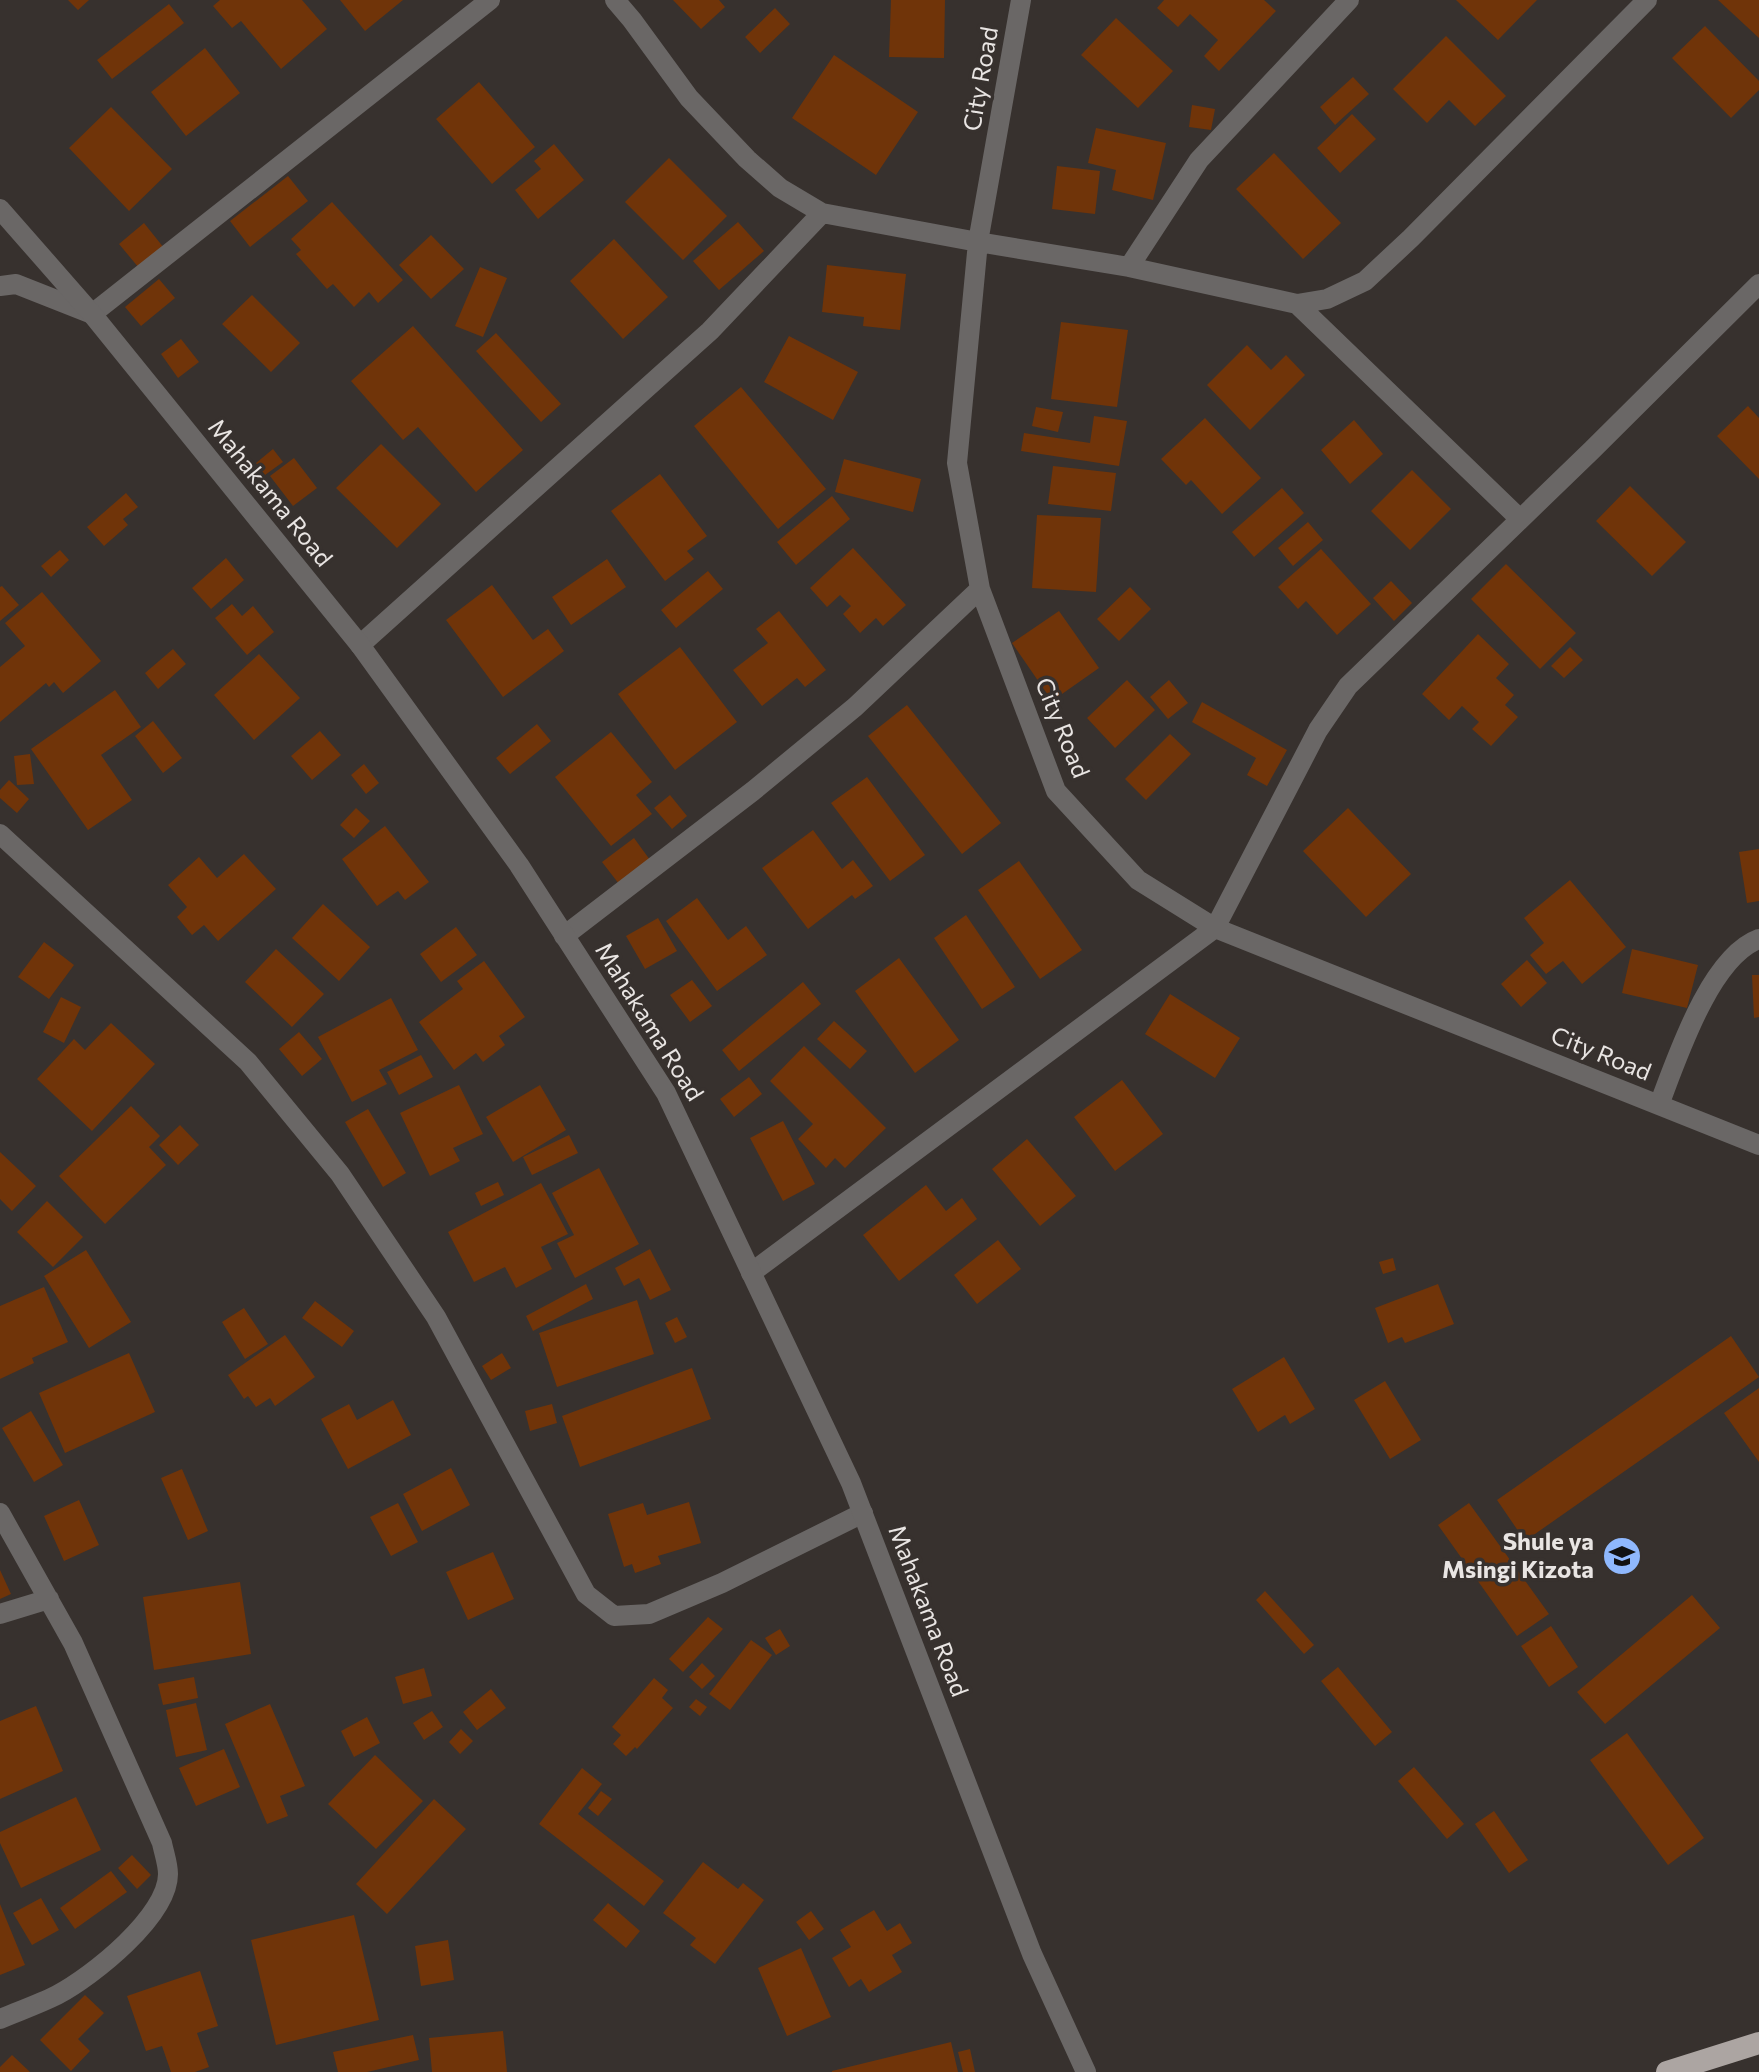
<svg xmlns="http://www.w3.org/2000/svg" width="1759" height="2072" font-family="Commissioner,sans-serif">
	<rect width="100%" height="100%" fill="#37312e"/>
	<!-- building -->
	<path fill="#703409" d="M68 0H89L78 10Z
		M220 0H302L327 29 281 69 241 21 232 28 213 6Z
		M340 0H403L365 31Z
		M673 0H719L725 7 701 29Z
		M891 0H945L944 58 889 57Z
		M1164 0H1264L1276 11 1219 71 1204 56 1218 40 1190 14 1178 27 1157 8Z
		M1456 0H1537L1498 40Z
		M1718 0H1759V38Z
		M169 4 184 23 112 79 97 60Z
		M775 8 790 24 760 53 745 37Z
		M1116 18 1173 71 1138 108 1081 55Z
		M1705 26 1759 81V90L1731 118 1672 58Z
		M1446 36 1506 96 1475 126 1449 100 1427 123 1393 89Z
		M205 48 240 93 186 136 151 92Z
		M834 55 918 112 876 175 792 118Z
		M1353 77 1369 94 1335 125 1320 107Z
		M479 82 535 147 492 184 436 119Z
		M1192 105 1215 109 1211 130 1189 127Z
		M111 107 172 169 129 211 69 148Z
		M1352 114 1376 139 1340 173 1317 148Z
		M1096 128 1166 143 1153 200 1112 190 1116 170 1088 163Z
		M554 144 584 180 538 219 515 190 541 169 534 161Z
		M1274 153 1341 223 1303 259 1236 189Z
		M669 158 727 216 683 260 625 202Z
		M1057 166 1100 171 1095 214 1052 209Z
		M288 176 308 201 250 247 230 221Z
		M332 202 403 280 378 303 369 292 354 307 333 284 327 289 296 254 301 250 291 239Z
		M738 222 764 251 719 290 693 261Z
		M144 223 164 248 139 268 119 244Z
		M431 235 464 269 431 299 399 265Z
		M614 239 668 297 623 339 570 281Z
		M827 265 906 274 900 330 863 326 864 317 822 312Z
		M480 267 507 278 483 337 455 326Z
		M159 279 175 298 141 326 125 307Z
		M252 295 300 343 271 372 222 324Z
		M1061 322 1128 330 1117 407 1051 399Z
		M413 326 523 450 476 492 418 427 403 440 351 381Z
		M496 333 561 404 541 422 476 351Z
		M789 336 858 372 833 420 764 382Z
		M181 339 199 362 178 378 161 354Z
		M1247 345 1271 370 1286 355 1305 375 1250 430 1207 385Z
		M741 387 826 489 778 529 694 426Z
		M1748 406 1759 418V479L1717 436Z
		M1036 407 1063 412 1058 432 1032 426Z
		M1094 416 1127 421 1119 466 1021 451 1024 433 1090 443Z
		M1205 418 1261 478 1222 514 1191 480 1186 485 1161 459Z
		M1354 420 1383 454 1350 484 1321 450Z
		M381 444 441 504 397 548 336 488Z
		M273 449 283 462 265 475 256 463Z
		M294 458 317 488 293 506 270 476Z
		M844 459 921 479 913 512 835 492Z
		M1053 466 1116 473 1111 511 1048 504Z
		M1412 470 1451 509 1410 550 1371 511Z
		M660 474 707 536 687 551 694 559 665 581 611 511Z
		M1630 486 1686 542 1652 576 1596 521Z
		M1282 488 1304 513 1254 557 1232 532Z
		M126 493 138 507 123 519 128 525 104 546 87 527Z
		M832 496 850 519 796 565 777 542Z
		M1037 515 1101 518 1096 592 1032 588Z
		M1308 522 1323 540 1293 566 1278 548Z
		M853 548 906 605 883 626 876 618 860 633 843 614 851 606 840 595 827 607 810 588Z
		M1321 549 1371 604 1337 635 1306 601 1298 609 1278 587Z
		M60 550 69 560 51 577 41 566Z
		M226 558 244 580 211 609 192 588Z
		M607 559 626 587 571 625 552 597Z
		M1506 564 1576 633 1540 669 1471 599Z
		M708 571 723 589 676 628 661 610Z
		M1391 581 1412 603 1394 621 1373 598Z
		M492 585 533 640 548 629 564 651 503 697 446 620Z
		M2 586 19 605 0 621V587Z
		M1130 587 1151 609 1119 641 1097 619Z
		M42 592 101 661 63 693 54 682 49 687 46 683 0 722V667L25 646 5 623Z
		M232 604 242 616 253 606 274 632 247 655 215 618Z
		M779 611 826 670 805 687 797 678 762 706 733 670 768 643 756 629Z
		M1059 611 1099 668 1052 701 1012 643Z
		M1478 634 1509 664 1496 678 1514 695 1505 705 1518 717 1491 746 1472 729 1479 722 1462 706 1449 720 1422 694Z
		M680 647 737 722 675 770 618 694Z
		M1570 647 1583 660 1564 678 1551 666Z
		M173 649 186 664 158 689 145 673Z
		M259 654 300 698 254 740 214 695Z
		M1127 680 1155 710 1115 748 1087 718Z
		M1169 680 1188 703 1168 719 1150 697Z
		M115 690 141 727 101 755 132 800 88 830 31 749Z
		M1202 702 1287 750 1267 786 1247 775 1256 758 1192 722Z
		M907 705 1001 823 962 854 868 736Z
		M153 721 182 758 163 773 135 736Z
		M537 724 551 741 510 774 496 758Z
		M320 731 341 755 312 780 291 756Z
		M611 732 652 782 636 795 652 814 611 846 555 777Z
		M1170 734 1191 754 1146 800 1125 779Z
		M30 754 34 784 17 785 14 756Z
		M364 764 379 783 366 794 351 775Z
		M867 777 925 855 890 881 831 803Z
		M9 780 29 799 17 813 0 798V790Z
		M670 795 687 816 672 829 654 808Z
		M356 808 370 821 354 838 340 825Z
		M1348 808 1411 874 1366 917 1303 851Z
		M385 826 429 882 405 900 398 891 377 906 342 859Z
		M813 830 842 869 853 860 873 886 855 899 852 895 808 929 762 868Z
		M634 838 650 860 619 884 602 862Z
		M1759 849V901L1747 903 1739 852Z
		M244 854 276 889 218 941 204 925 192 935 177 917 187 907 168 885 199 857 217 878Z
		M1019 861 1082 950 1040 979 978 890Z
		M1570 880 1626 947 1582 984 1563 961 1546 974 1530 955 1544 943 1524 918Z
		M697 898 728 940 746 926 767 955 717 991 666 921Z
		M323 904 370 947 339 981 292 938Z
		M966 915 1015 987 982 1009 934 938Z
		M658 918 677 951 645 969 626 936Z
		M456 927 477 955 441 982 420 954Z
		M44 942 74 965 49 999 18 977Z
		M276 949 324 994 292 1027 245 982Z
		M1632 949 1698 965 1687 1008 1622 993Z
		M899 958 959 1040 915 1073 855 991Z
		M1527 960 1547 983 1521 1007 1501 984Z
		M484 961 525 1017 499 1036 505 1045 483 1062 476 1053 454 1070 419 1022 463 989 457 981Z
		M1752 975H1759V1017L1754 1018Z
		M692 980 712 1006 690 1022 670 995Z
		M803 982 821 1004 739 1071 722 1050Z
		M1170 994 1240 1038 1215 1078 1145 1034Z
		M61 997 81 1007 64 1043 43 1032Z
		M391 998 418 1050 379 1070 387 1084 352 1102 318 1037Z
		M834 1021 867 1051 850 1069 817 1039Z
		M111 1023 155 1064 92 1131 37 1079 74 1039 85 1050Z
		M299 1032 322 1059 302 1076 279 1049Z
		M804 1046 886 1128 845 1168 835 1158 826 1168 798 1139 813 1124 770 1081Z
		M421 1055 433 1077 399 1095 387 1072Z
		M749 1077 762 1094 734 1117 720 1099Z
		M1122 1080 1163 1134 1115 1171 1074 1117Z
		M459 1085 483 1134 453 1148 460 1161 430 1176 400 1113Z
		M540 1085 566 1130 513 1162 486 1117Z
		M131 1106 160 1136 149 1147 166 1165 105 1224 59 1176Z
		M368 1109 406 1173 383 1187 345 1122Z
		M783 1121 815 1184 783 1201 750 1138Z
		M180 1125 199 1145 178 1165 159 1145Z
		M569 1135 578 1153 532 1175 523 1157Z
		M1027 1139 1076 1196 1040 1226 992 1169Z
		M0 1152 36 1186 12 1211 0 1199Z
		M599 1168 639 1244 575 1278 557 1243 574 1235 552 1193Z
		M498 1182 504 1195 481 1206 475 1193Z
		M541 1183 568 1234 541 1247 552 1269 516 1288 505 1267 474 1282 448 1232Z
		M926 1185 946 1211 962 1198 977 1219 899 1281 863 1235Z
		M47 1201 83 1237 53 1267 17 1232Z
		M998 1240 1021 1269 977 1304 954 1275Z
		M650 1249 671 1290 650 1300 639 1278 624 1286 615 1268Z
		M86 1250 131 1322 89 1348 44 1276Z
		M1393 1258 1396 1270 1383 1274 1379 1262Z
		M586 1284 593 1299 533 1331 526 1316Z
		M1438 1284 1454 1324 1405 1343 1402 1337 1388 1343 1375 1308Z
		M44 1287 68 1342 32 1358 34 1363 0 1379V1306Z
		M637 1300 654 1354 557 1387 539 1333Z
		M315 1301 354 1331 342 1347 302 1318Z
		M244 1308 268 1344 245 1359 222 1322Z
		M677 1317 687 1337 675 1343 665 1323Z
		M285 1335 315 1377 275 1406 270 1398 256 1407 248 1396 244 1399 228 1375Z
		M1731 1336 1759 1377 1525 1541 1497 1500Z
		M129 1353 155 1412 65 1453 39 1393Z
		M502 1353 511 1368 491 1380 482 1366Z
		M1284 1357 1315 1409 1290 1424 1285 1415 1258 1432 1232 1389Z
		M692 1368 711 1419 580 1467 562 1416Z
		M1385 1381 1421 1440 1390 1459 1354 1400Z
		M1759 1388V1462L1724 1413Z
		M393 1400 411 1435 348 1469 321 1419 349 1404 357 1420Z
		M552 1404 557 1423 530 1431 525 1411Z
		M31 1411 63 1465 34 1482 2 1428Z
		M451 1468 470 1505 422 1531 403 1494Z
		M182 1469 208 1531 188 1540 161 1478Z
		M79 1500 99 1545 64 1561 44 1516Z
		M689 1502 701 1543 658 1556 661 1564 635 1573 632 1564 624 1567 608 1514 643 1503 647 1515Z
		M398 1503 418 1542 391 1556 370 1517Z
		M1469 1503 1549 1614 1517 1636 1438 1525Z
		M493 1552 514 1599 468 1620 446 1572Z
		M0 1570 11 1594 0 1599Z
		M240 1582 251 1654 154 1670 143 1597Z
		M1265 1591 1314 1645 1304 1654 1256 1600Z
		M1692 1595 1720 1628 1605 1724 1577 1692Z
		M708 1617 723 1629 683 1672 669 1659Z
		M1551 1626 1578 1667 1549 1687 1521 1646Z
		M780 1629 790 1646 776 1655 765 1638Z
		M751 1640 772 1655 730 1710 709 1694Z
		M702 1663 715 1676 702 1689 689 1677Z
		M1338 1667 1392 1732 1375 1746 1321 1681Z
		M424 1668 432 1696 403 1704 395 1677Z
		M194 1677 198 1698 163 1705 158 1684Z
		M654 1678 668 1690 662 1698 673 1708 637 1749 635 1747 626 1756 613 1744 621 1735 612 1727Z
		M491 1689 506 1708 477 1730 463 1712Z
		M696 1699 707 1707 700 1716 689 1707Z
		M196 1703 207 1750 176 1757 166 1710Z
		M270 1704 305 1786 280 1796 288 1816 267 1824 225 1724Z
		M36 1706 63 1771 0 1799V1721Z
		M432 1711 443 1727 424 1740 413 1723Z
		M367 1717 380 1743 354 1757 341 1731Z
		M461 1729 473 1741 460 1754 449 1742Z
		M1627 1733 1704 1838 1668 1865 1590 1760Z
		M224 1749 240 1787 196 1806 179 1768Z
		M375 1755 423 1801 376 1849 328 1804Z
		M1414 1767 1464 1824 1447 1839 1398 1781Z
		M582 1768 602 1784 578 1814 664 1881 644 1906 539 1824Z
		M601 1791 612 1799 598 1816 588 1808Z
		M76 1797 101 1850 21 1888 0 1843V1832Z
		M434 1799 466 1829 387 1914 356 1884Z
		M1494 1811 1528 1860 1509 1873 1475 1824Z
		M132 1855 151 1875 137 1889 118 1868Z
		M703 1862 738 1889 743 1883 764 1900 715 1964 690 1945 696 1938 663 1913Z
		M111 1871 127 1892 75 1929 60 1908Z
		M41 1898 59 1930 32 1945 13 1913Z
		M608 1903 640 1931 626 1948 593 1920Z
		M0 1904 25 1965 0 1975Z
		M874 1910 887 1931 900 1923 912 1943 892 1955 902 1972 869 1992 861 1979 849 1987 832 1958 851 1947 840 1930Z
		M811 1911 824 1929 809 1940 796 1922Z
		M354 1915 379 2020 276 2045 251 1940Z
		M448 1940 454 1980 421 1986 415 1946Z
		M801 1948 831 2017 787 2036 758 1968Z
		M200 1971 218 2026 197 2033 209 2067 195 2072H171L162 2046 146 2051 127 1996Z
		M85 1995 104 2013 78 2039 90 2051 71 2071 40 2040Z
		M503 2031 507 2072H432L429 2038Z
		M413 2035 419 2060 367 2072H338L333 2052Z
		M951 2042 958 2072H832V2071Z
		M970 2049 975 2072H963L958 2052Z
		M12 2055 30 2072H0V2067Z"/>
	<g fill="none" stroke-linecap="round" stroke-linejoin="round">
		<!-- minor -->
		<path stroke="#6a6766" stroke-width="20" d="M615 0 632 20 689 98 747 159 780 188 822 213 978 242 1129 267 1297 304 1327 299 1365 281 1411 238 1647 0
			M1021 0 978 242 957 463 980 589 1056 791 1138 880 1215 928 1759 1145
			M1129 267 1199 160 1349 0
			M0 286 16 284 92 314 490 0
			M1297 304 1520 519
			M360 645 710 331 822 213
			M0 834 248 1062 340 1174 436 1317 586 1594 614 1616 649 1614 722 1583 863 1513
			M564 936 753 791 855 707 980 589
			M1659 1105C1677 1058 1710 957 1759 939
			M751 1273 1215 928 1318 730 1348 686 1592 450 1759 284
			M0 1513 73 1643 162 1843C164 1853 168 1864 168 1874 168 1916 93 1976 57 1995 39 2004 19 2011 0 2019
			M0 1614 49 1599"/>
		<!-- tertiary -->
		<path stroke="#6a6766" stroke-width="20" d="M0 209 92 314 360 645 519 865 666 1093 851 1483 1032 1954 1086 2072"/>
		<!-- trunk -->
		<path stroke="#aca5a2" stroke-width="22" d="M1667 2072 1759 2043"/>
	</g>
	<!-- icons -->
	<defs>
		<symbol id="school-disc" viewBox="-11 -11 22 22"><circle r="9.5" fill="#8fb8fd" stroke="#37312e"/><path d="M0-5L7-2L0 1L-7-2ZM-4 1L0 2.5L4 1V4Q0 6-4 4Z" fill="#111"/></symbol>
	</defs>
	<g fill-rule="evenodd">
		<use href="#school-disc" x="1600" y="1534" width="44" height="44"/>
	</g>
	<g text-anchor="middle" stroke-width="7" stroke-linejoin="round" paint-order="stroke">
		<!-- street labels -->
		<g font-size="24" fill="#e9e5e3" stroke="#37312e">
			<text transform="translate(981 79) rotate(-80)" y="8">City Road</text>
			<text transform="translate(270 493) rotate(51)" y="8">Mahakama Road</text>
			<text transform="translate(1062 728) rotate(68)" y="8">City Road</text>
			<text transform="translate(649 1022) rotate(58)" y="8">Mahakama Road</text>
			<text transform="translate(1601 1054) rotate(22)" y="8">City Road</text>
			<text transform="translate(928 1611) rotate(69)" y="8">Mahakama Road</text>
		</g>
		<!-- poi labels -->
		<g font-size="24" font-weight="bold" fill="#e9e5e3" stroke="#37312e" text-anchor="end">
			<text x="1594" y="1550">Shule ya<tspan x="1594" dy="28">Msingi Kizota</tspan></text>
		</g>
	</g>
</svg>
